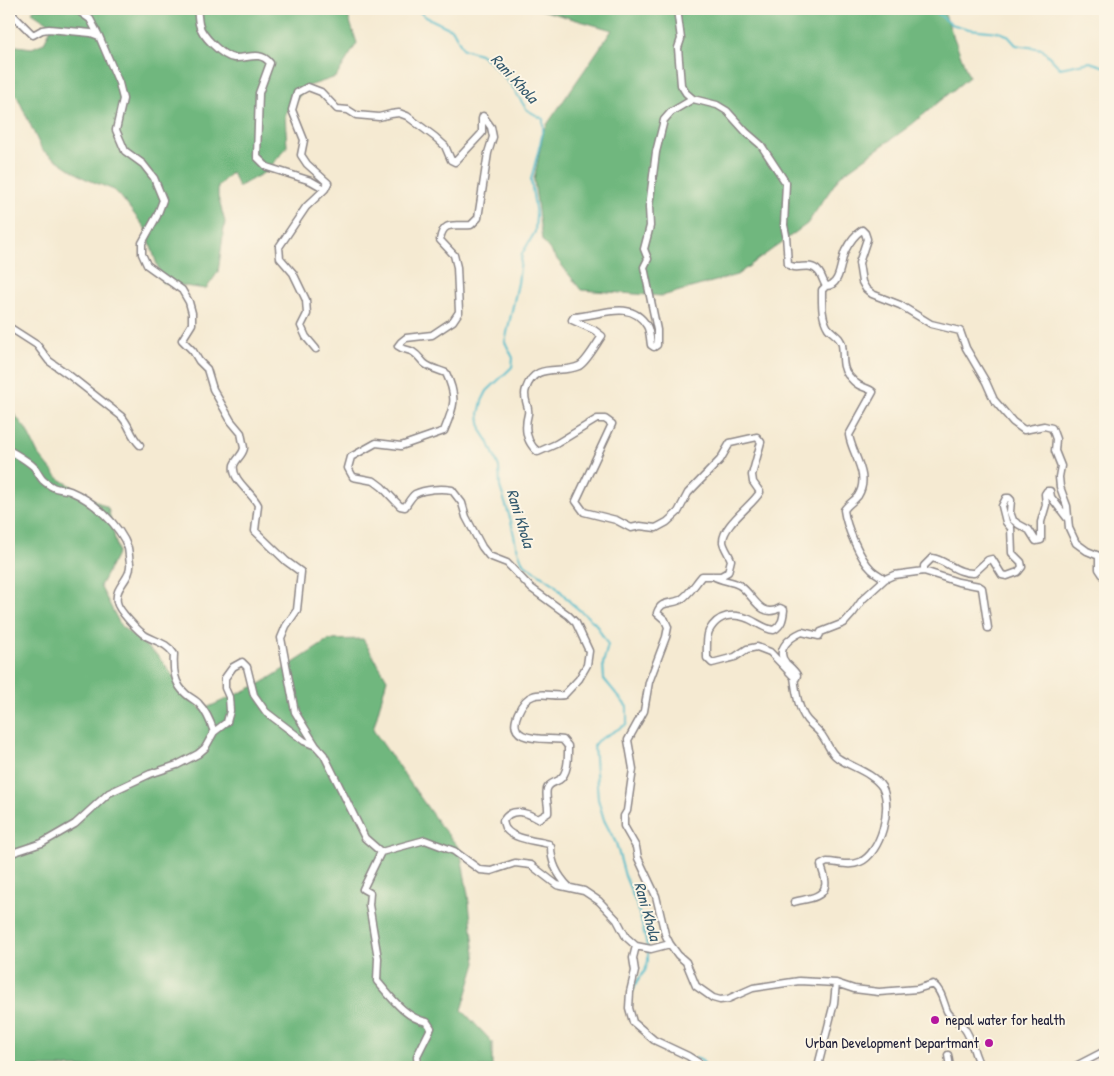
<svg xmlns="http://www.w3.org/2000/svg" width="1114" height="1076" font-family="'Patrick Hand',sans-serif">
	<rect width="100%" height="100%" fill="#fcf5e5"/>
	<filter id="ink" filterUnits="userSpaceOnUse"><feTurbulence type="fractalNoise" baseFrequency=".02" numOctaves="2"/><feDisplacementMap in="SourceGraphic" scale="10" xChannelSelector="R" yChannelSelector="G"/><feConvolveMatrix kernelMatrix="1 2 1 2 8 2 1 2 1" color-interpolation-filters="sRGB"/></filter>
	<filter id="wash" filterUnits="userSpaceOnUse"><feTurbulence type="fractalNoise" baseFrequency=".0096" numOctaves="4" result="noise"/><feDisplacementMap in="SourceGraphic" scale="20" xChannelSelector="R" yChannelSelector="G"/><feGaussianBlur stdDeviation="1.12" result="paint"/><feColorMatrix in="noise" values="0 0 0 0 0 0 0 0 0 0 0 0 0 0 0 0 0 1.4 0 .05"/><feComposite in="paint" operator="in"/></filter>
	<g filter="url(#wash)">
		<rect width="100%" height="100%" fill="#f5ead2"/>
		<!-- built -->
		<path fill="#dbd6f7" d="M1105 1054V1067H1079Z"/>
		<!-- forest -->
		<path fill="#6fb77e" stroke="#486c5c" d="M34 9 346 10 357 43 336 77 306 87 285 114 287 147 267 171 238 187 232 172 218 186V197L225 222 218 272 206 289 163 283 145 228 121 197 114 190 84 178 42 150 18 98 9 89V45L32 48 44 43 52 25 32 12Z
			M538 9H899L944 12 969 77 911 125 840 176 807 224 737 275 662 296 581 290 542 240 534 180 544 129 612 30Z
			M9 408 26 429 38 454 58 478 108 508 118 552 100 586 121 626 158 656 176 680 202 710 262 683 329 640 363 639 387 679 373 730 439 824 460 849 468 895 476 963 462 1010 492 1042V1067H9Z"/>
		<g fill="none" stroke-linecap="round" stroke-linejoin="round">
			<!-- stream -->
			<path stroke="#4fbbcb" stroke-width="2" d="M416 9 426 17 453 30 463 49 480 54 489 61 511 85 527 110 543 119V132L531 180 536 215 535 232 522 254 518 283 505 342 513 358 512 367 487 391 482 401 479 414 481 430 488 441 499 467 500 487 511 521 516 545 523 563 554 584 571 603 595 623 608 645 603 664 604 679 627 707V724L597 741 594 745 598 799 604 820 616 843 625 876 638 908 648 950V961L645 971 637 981 633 991
				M932 9 951 24 969 29 999 32 1007 35 1016 45 1042 49 1060 68 1090 62 1105 67
				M696 1058 702 1061 707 1067"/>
		</g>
	</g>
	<g filter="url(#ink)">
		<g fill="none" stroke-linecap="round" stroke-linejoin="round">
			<defs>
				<path id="minor" d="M76 9 90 19 99 36
					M197 9C198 14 198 19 199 24 201 35 223 57 234 58 247 59 260 50 270 63L259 93 257 157 267 167 311 181 325 189
					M677 9 681 39 678 48 681 85 686 93 693 99 717 105 727 111 746 132 761 145 786 183 784 225 786 235 788 264C796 272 809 261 818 271 822 275 823 282 826 286
					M9 11 33 35 42 30 49 29 91 33 99 36 119 83 123 99 116 130 125 151 143 164 154 178 163 200 157 216 142 243V254L147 265 182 290 189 302 192 313V324L182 340 193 351 199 361 207 369 213 389 231 421 241 433 244 448C243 455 236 459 234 465 231 480 252 492 258 505L255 531 286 561 301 572 297 610 286 626 281 638 295 712 316 746
					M9 327 37 345 49 361 69 375 121 416C130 425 130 435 140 445
					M316 349 306 337 301 326 307 314 306 300 293 273 280 258 279 247 306 207 325 189 328 183 307 164 301 155 304 140 292 110 297 93 308 87 321 92 337 109 348 110 356 115 379 117 391 114 399 113 407 116 435 137 445 146 451 160 455 162 482 133V119L483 116 491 127 493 137 488 153 478 218 471 225C456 227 443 219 440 240L454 255 457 267 459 312 453 321 432 335 406 338 401 342 398 346C403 350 408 349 413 352 418 355 420 359 424 363 429 368 439 370 446 373 458 398 454 407 444 431L401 446 376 443 351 457 348 468 353 477 374 481 382 487 400 506 405 507C408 503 411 497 415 494 425 489 442 488 452 490L462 503 466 517 482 547 489 556 507 563 531 588 568 615 576 623 589 651 587 665 579 679 564 695C554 697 542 692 533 696 526 698 521 706 518 713 504 745 548 737 563 740L568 746C568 756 569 773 559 780 554 783 549 783 547 789 545 796 549 806 548 813L538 819C526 812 511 807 503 821 504 824 504 827 506 829 513 839 537 841 549 844L551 847C551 862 558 876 569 887
					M9 450C17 455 27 460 34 467 41 477 40 480 51 486 57 490 64 489 70 491 92 500 120 525 128 548 129 553 129 559 130 563 132 579 114 586 117 602 118 610 139 632 146 636 157 642 167 643 174 654 173 669 174 684 186 694 190 698 196 700 199 704 206 711 211 723 214 732
					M924 571V566L932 558C946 560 957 574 974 573L988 560 992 559 1002 575 1007 576 1018 572 1022 567 1021 562 1012 553 1011 528 1006 522 1002 506 1006 498H1009L1011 500 1010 512 1013 520 1018 524 1029 530 1036 541 1041 540V522L1046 505 1045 494 1047 491H1050L1051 497 1067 518
					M713 576C722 581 731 581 739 585 753 593 760 620 780 608L784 610C783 619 782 625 774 630 764 629 758 623 749 619 734 613 718 614 709 631 706 637 707 651 707 658L712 663 735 657 747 649 757 647 770 652 794 677 796 678 797 675C794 670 790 667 786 663 774 649 791 637 802 632L819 636 821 632 844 623 853 613 863 599 885 579 894 575 924 571 958 582 979 586 982 588 988 628
					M885 579C881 576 876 574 872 570 860 559 846 526 844 510 848 504 854 501 858 496 871 475 852 455 849 435L873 392C868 387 861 388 856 383 854 382 850 377 848 375 841 367 844 355 842 345 841 337 833 334 828 328 821 317 822 302 822 290L826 286C841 286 840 262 845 251 849 243 854 235 862 230L865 233 867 239 859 263 862 282 866 289 872 294 900 305 931 324 960 331 966 348 986 382 994 400 1013 422 1024 430 1044 426 1052 428 1056 439 1055 451 1061 466 1059 477 1060 487 1067 506 1069 528 1076 543 1087 551 1099 556V569L1105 578
					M381 852 363 889 370 893 369 905 378 958 377 981C391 997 405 1018 427 1022L431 1028 417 1056 418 1067
					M9 854 42 843 75 824 109 793 150 774 177 765 198 754 205 748 214 732 227 722 230 711 229 697 225 688V678L233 667 242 662 247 667 254 695 266 712 304 741 316 746 324 755 365 838 381 852 425 840 454 851 480 870 491 871 515 863 531 865 557 885 584 891 599 901 617 920 626 937 636 946 651 949 670 944 678 955 686 962 696 986 713 998 720 1000 728 999 753 988 799 981 836 983 854 989 879 992 917 989 933 984C942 991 943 1002 947 1011 951 1019 959 1021 964 1028 973 1039 973 1055 981 1067
					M794 902C803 899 823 899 825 886 827 880 822 871 821 865L827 862C838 862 849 867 860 862 881 853 893 807 882 787 873 773 851 767 838 758 830 753 828 744 823 737 819 730 812 726 807 720 798 709 796 692 794 677
					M670 944 665 934 656 896 638 858 636 847 624 826V816L627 811 633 769 628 740 644 711 649 682 666 637 668 627 665 620 657 613C661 600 670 605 680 600 689 595 695 584 702 576H721L728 572 731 560C729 554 724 548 723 542 722 525 753 505 760 492L753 482 752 475 761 442 757 437 730 443 720 460 688 493 678 512 667 522 656 528 640 526 631 528 616 520 584 512 576 501 612 424 605 419H597L556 444 538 452C526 442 524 429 528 414 530 406 522 399 526 389 535 361 560 375 579 366 586 363 597 343 602 336L594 330 572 320 574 317C599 316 631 298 647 326 650 331 650 340 651 345L654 347 657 345V330L644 267 648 259 644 249 650 226 649 207 656 152 664 120 671 112 693 99
					M636 946 633 958 635 971 630 992 629 1008 633 1022 654 1040 688 1056 699 1063 703 1067
					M948 1055 950 1067
					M821 1067 819 1062 834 1003 836 983
					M1074 1067 1105 1051"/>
			</defs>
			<!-- minor casing -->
			<use href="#minor" stroke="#8c8686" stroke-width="9"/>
			<!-- minor -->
			<use href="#minor" stroke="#fff" stroke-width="6"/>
		</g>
	</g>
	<!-- markers -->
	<g fill="#b5179e" stroke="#fcf5e5" stroke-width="2">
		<circle cx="935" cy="1020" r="5"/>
		<circle cx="989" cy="1043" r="5"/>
	</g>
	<g text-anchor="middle" stroke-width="4" stroke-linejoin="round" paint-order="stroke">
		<!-- poi labels -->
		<g font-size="15" fill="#22223b" stroke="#fcf5e5" text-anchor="start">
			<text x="945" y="1025">nepal water for health</text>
			<text x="979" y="1048" text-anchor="end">Urban Development Departmant</text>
		</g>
		<!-- water labels -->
		<g font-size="16" font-style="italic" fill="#32586d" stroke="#fcf5e5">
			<text transform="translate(515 78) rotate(47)" y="6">Rani Khola</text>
			<text transform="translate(521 518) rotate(73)" y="6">Rani Khola</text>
			<text transform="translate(648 911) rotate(74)" y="6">Rani Khola</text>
		</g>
	</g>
	<!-- margin -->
	<rect width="1114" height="1076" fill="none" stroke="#fcf5e5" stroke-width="30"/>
</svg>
